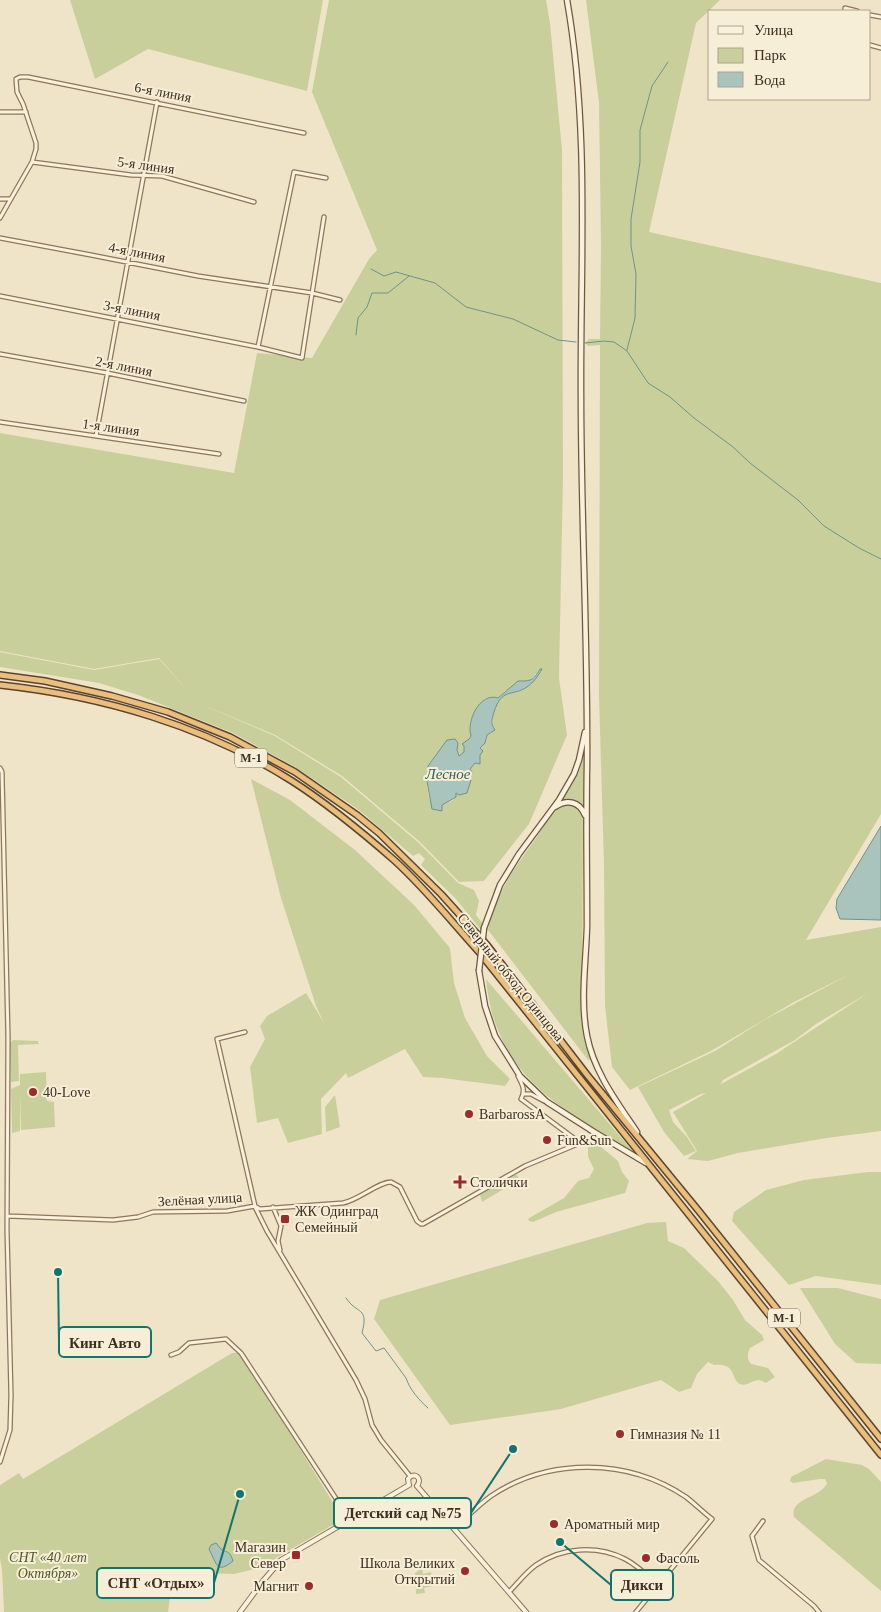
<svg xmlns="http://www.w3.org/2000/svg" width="881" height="1612" font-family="'Times New Roman',serif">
	<rect width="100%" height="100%" fill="#f0e4c8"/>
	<!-- green -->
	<path fill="#c9cf9b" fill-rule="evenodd" d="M70 0H323L307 91 148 49 95 79Z
		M329 0H546L550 23 562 150 563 478 559 678 567 735 529 824 484 881 459 882 420 842 342 776 275 735 198 703 275 736 341 777 419 843 458 883 474 890 479 901 476 915 483 924 481 930 456 899 421 865 425 859 419 853 413 856 359 810 295 767 233 733 138 695 99 683 0 667V652L94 670 159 659 189 692 159 658 94 669 0 651V433L234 473 257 353 312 358 369 259 377 250 312 92ZM540 669C536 678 532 684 522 689 518 692 512 691 507 694 494 701 491 719 493 732L487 735 485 743 480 749 478 764 475 763 470 769 467 790 456 793 453 800 442 805 429 798C427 784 423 766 437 755 441 752 451 751 457 750L459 756 464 752V746L471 735C466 720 476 708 486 698H498L505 691 531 680Z
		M586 0H720L696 23 649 232 881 283V814L806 940 881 927V1131L827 1138 738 1153 708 1161 687 1159 697 1151 673 1112 706 1093 701 1094 669 1110 673 1122 687 1137 696 1151 684 1156 664 1132 638 1087 715 1051 764 1020 852 973 794 1002 711 1051 630 1090 612 1067 605 1006 604 865 599 697 600 345 588 346 585 343 589 339H600L601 247 599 103ZM868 993 776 1054 721 1084 723 1080 795 1040 816 1024Z
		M586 751 584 806 576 801 563 799 578 774Z
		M251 779 290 800 355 850 414 905 450 948 454 983 465 1018 487 1056 510 1079 505 1086 443 1078 423 1077 405 1049 348 1078 346 1073 321 1099 322 1134 288 1143 278 1118 257 1123 250 1067 265 1039 260 1026 267 1016 306 993 324 1023 316 1006 281 898Z
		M567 804C576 807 579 809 583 818L582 1012 584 1038 591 1059 588 1060 488 930C494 896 516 866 536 838 545 825 551 810 567 804Z
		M486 979 636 1155C561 1109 495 1076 486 979Z
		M13 1040 38 1041 39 1044 18 1045 19 1081 11 1082 10 1043Z
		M46 1072 47 1101 54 1102 55 1127 21 1130 20 1094V1131L12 1133 11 1089 20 1085V1074Z
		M335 1095 340 1127 326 1132 325 1107Z
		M588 1145 600 1146 618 1161 622 1172 629 1181 625 1193 556 1212 533 1222 529 1221 528 1219 531 1217 564 1198 578 1181 589 1178 594 1169 588 1157Z
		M868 1172H881V1285L816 1276 789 1285 732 1221 734 1212 766 1190 804 1180Z
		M514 1175H517L519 1180 482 1202 480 1195Z
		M666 1222 668 1241 684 1248 718 1281 733 1300 745 1320 762 1335 764 1340 750 1348C747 1355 747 1359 751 1364L768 1368 775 1377 766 1383C754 1375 749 1388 740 1384 730 1379 737 1362 714 1365L708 1362 697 1374 691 1388 679 1392 661 1380 561 1409 450 1425 374 1319 380 1300 647 1223Z
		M800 1288H838L881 1299V1364L856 1363 835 1344Z
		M232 1353H241L343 1519 276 1558 271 1565 234 1574 198 1573 184 1577 172 1583 168 1612H4L2 1569 0 1559V1485L19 1473 23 1479Z
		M826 1459 862 1465 869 1469 881 1482V1591L794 1517C789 1498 821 1498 827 1483L825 1479H820L793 1483 790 1481 791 1477Z
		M422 1568 423 1574 431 1572 433 1586 424 1588 425 1593 416 1594 415 1573Z"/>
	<!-- water -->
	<path fill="#a9c4bc" stroke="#6f938a" d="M540 669H542C538 676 534 682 527 687 512 697 502 687 494 712 492 720 490 723 495 730L487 735 485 743 480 748 483 751 480 755V764L475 763 470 769 472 772 468 777 471 780 467 793 459 795 456 793V797L442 805V811L432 809 427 781 428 766 447 740 455 739 458 743 457 750 459 756 464 752V746L462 744 469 739 471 736C466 721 480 692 498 698L518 681C531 681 533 681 540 669Z
		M881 826V920L840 919 836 908 837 899Z
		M216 1543C218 1545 219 1547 221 1549 228 1554 229 1549 233 1561 217 1574 217 1565 209 1549L211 1545Z"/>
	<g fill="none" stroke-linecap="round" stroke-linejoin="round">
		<!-- stream -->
		<path stroke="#6f938a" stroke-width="1" d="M371 269 384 276 396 272 435 283 466 307 513 319 558 340 576 342
			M356 335 358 318 367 307 372 293H388L409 276
			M585 343 604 341 614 342 627 351 648 383 670 397 694 418 733 447 750 463 798 500 824 526 859 548 881 559
			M627 350 635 318 636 274 631 246V219L640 162V130L652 86 668 62
			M346 1298C357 1315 369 1306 362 1333L376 1351 384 1348 406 1378C410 1390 419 1400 428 1408"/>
		<defs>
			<path id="minor" d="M845 11V8L857 11
				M870 15 881 17
				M870 45 881 48
				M0 112H26
				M32 162 131 175 162 176 254 202
				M0 199H10
				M0 218 32 162 36 149V143L23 104 17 92 16 79 20 77H28L304 133
				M0 238 91 255 198 276 312 293 340 300
				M0 296 258 347 302 358 324 217
				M258 347 294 172 326 178
				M0 354 107 373 244 401
				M0 422 219 454
				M96 436 157 102
				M0 768 2 772 8 1037 7 1230 11 1395 10 1430 0 1462
				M518 1076C522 1084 526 1090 521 1099L579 1142
				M524 1094H531L544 1101
				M255 1206 260 1209 343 1203C359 1200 378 1182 391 1182L400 1187 417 1221 421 1224H423L525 1166 580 1143
				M255 1207 267 1231 356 1380 365 1399 372 1425 381 1440 410 1476
				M273 1207 281 1226 278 1241 280 1250
				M8 1216 113 1220 138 1217 153 1212 227 1211 255 1206 217 1039 245 1032
				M171 1355 179 1352 189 1343 226 1339 241 1353 350 1520
				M763 1521 752 1536 759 1560 814 1606 819 1612
				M454 1529C466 1518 477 1506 491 1496 549 1457 628 1458 686 1497 695 1504 703 1512 712 1519L636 1612
				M509 1592C518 1583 526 1572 536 1565 562 1547 597 1545 625 1559 637 1565 648 1576 658 1585"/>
			<path id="tertiary" d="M409 1485 408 1479C414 1471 423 1478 417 1486
				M417 1486 526 1612
				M240 1612 263 1581 281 1560 409 1485"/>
			<path id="secondary" d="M567 0C590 131 580 265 581 397 581 520 588 642 587 765 586 819 587 873 587 926 586 962 580 1000 587 1036 594 1072 617 1102 637 1132
				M555 807C567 799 579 801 585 815
				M484 928 500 885 519 854 559 800 574 774 579 760 585 732
				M479 971 485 1006 495 1036 520 1076 547 1102 594 1132 646 1163"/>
			<path id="trunk" d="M0 675 45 681 112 696 168 712 230 737 295 772 357 815 379 833 441 894 487 945 588 1076 698 1210 881 1439
				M0 685C102 696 205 726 292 781 328 804 362 832 394 860 425 888 451 921 479 952L881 1455"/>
		</defs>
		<!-- minor casing -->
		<use href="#minor" stroke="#8d765c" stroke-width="5.5"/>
		<!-- tertiary casing -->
		<use href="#tertiary" stroke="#8d765c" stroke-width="6"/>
		<!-- secondary casing -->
		<use href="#secondary" stroke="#6f573f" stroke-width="7"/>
		<!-- trunk casing -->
		<use href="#trunk" stroke="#5b4430" stroke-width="8"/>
		<!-- minor -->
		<use href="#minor" stroke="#faf1dc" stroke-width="3"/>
		<!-- tertiary -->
		<use href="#tertiary" stroke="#faf1dc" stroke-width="4"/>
		<!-- secondary -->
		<use href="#secondary" stroke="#faf1dc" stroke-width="4.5"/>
		<!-- trunk -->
		<use href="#trunk" stroke="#eabe7c" stroke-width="5"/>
		<defs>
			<path id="secondary-bridge" d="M479 971 484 928"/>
		</defs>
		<!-- secondary-bridge casing -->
		<use href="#secondary-bridge" stroke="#6f573f" stroke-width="7" stroke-linecap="butt"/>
		<!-- secondary-bridge -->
		<use href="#secondary-bridge" stroke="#faf1dc" stroke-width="4.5"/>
	</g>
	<!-- markers -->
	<g fill="#9e2a2b" stroke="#f7eed8" stroke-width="2">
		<circle cx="33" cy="1092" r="5"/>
		<circle cx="469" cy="1114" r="5"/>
		<circle cx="547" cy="1140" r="5"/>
		<path d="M457.5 1174.5h5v5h5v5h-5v5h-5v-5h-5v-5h5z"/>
		<rect x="280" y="1214" width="10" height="10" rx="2.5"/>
		<circle cx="620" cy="1434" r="5"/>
		<circle cx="554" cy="1524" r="5"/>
		<rect x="291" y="1550" width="10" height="10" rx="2.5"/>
		<circle cx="646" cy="1558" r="5"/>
		<circle cx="465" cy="1571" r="5"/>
		<circle cx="309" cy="1586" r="5"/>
	</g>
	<g text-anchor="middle" stroke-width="4" stroke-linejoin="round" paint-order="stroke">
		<!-- shield labels -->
		<g fill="#f7eed8" stroke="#756857" stroke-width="1">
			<rect x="235" y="748.5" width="32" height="19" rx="4"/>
			<rect x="768" y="1308.5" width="32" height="19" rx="4"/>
		</g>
		<g font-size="12" font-weight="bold" fill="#3d2e20">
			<text x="251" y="762">М-1</text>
			<text x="784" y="1322">М-1</text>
		</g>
		<!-- street labels -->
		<g font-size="14" fill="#3d2e20" stroke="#f7eed8">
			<text transform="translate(163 92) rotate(11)" y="5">6-я линия</text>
			<text transform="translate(146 165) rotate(8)" y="5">5-я линия</text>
			<text transform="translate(137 252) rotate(11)" y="5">4-я линия</text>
			<text transform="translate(132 310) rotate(11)" y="5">3-я линия</text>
			<text transform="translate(124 366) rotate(11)" y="5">2-я линия</text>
			<text transform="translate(111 427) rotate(8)" y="5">1-я линия</text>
			<text transform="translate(511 977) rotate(51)" y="5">Северный обход Одинцова</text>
			<text transform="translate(200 1199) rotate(-3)" y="5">Зелёная улица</text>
		</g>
		<!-- poi labels -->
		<g font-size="14" fill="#3d2e20" stroke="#f7eed8" text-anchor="start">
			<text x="43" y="1097">40-Love</text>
			<text x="479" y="1119">BarbarossA</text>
			<text x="557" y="1145">Fun&amp;Sun</text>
			<text x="470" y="1187">Столички</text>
			<text x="295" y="1216">ЖК Одинград<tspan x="295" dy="16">Семейный</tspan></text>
			<text x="630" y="1439">Гимназия № 11</text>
			<text x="564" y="1529">Ароматный мир</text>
			<text x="286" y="1552" text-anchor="end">Магазин<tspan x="286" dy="16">Север</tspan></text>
			<text x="656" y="1563">Фасоль</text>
			<text x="455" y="1568" text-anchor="end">Школа Великих<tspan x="455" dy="16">Открытий</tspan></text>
			<text x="299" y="1591" text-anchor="end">Магнит</text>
		</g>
		<!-- park labels -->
		<g font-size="14" font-style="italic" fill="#4d5a26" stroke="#f7eed8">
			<text x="48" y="1562">СНТ «40 лет<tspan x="48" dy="16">Октября»</tspan></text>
		</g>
		<!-- water labels -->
		<g font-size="15" font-style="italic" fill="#2f5d5a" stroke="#f7eed8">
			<text x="448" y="779">Лесное</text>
		</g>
	</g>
	<!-- callouts -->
	<path fill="none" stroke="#0f766e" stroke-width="2" d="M58 1272L59 1342M513 1449L471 1513M240 1494L214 1583M560 1542L611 1585"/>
	<g fill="#0f766e" stroke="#f7eed8" stroke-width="2">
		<circle cx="58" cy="1272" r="5"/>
		<circle cx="513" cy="1449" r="5"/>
		<circle cx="240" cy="1494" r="5"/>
		<circle cx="560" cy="1542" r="5"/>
	</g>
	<g fill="#f7eed8" stroke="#0f766e" stroke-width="2">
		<rect x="59" y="1327" width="92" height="30" rx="5"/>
		<rect x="334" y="1498" width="137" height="30" rx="5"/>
		<rect x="97" y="1568" width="117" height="30" rx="5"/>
		<rect x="611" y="1570" width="62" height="30" rx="5"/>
	</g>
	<g font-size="15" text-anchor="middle" font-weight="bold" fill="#3d2e20">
		<text x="105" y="1348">Кинг Авто</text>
		<text x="403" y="1518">Детский сад №75</text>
		<text x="156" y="1588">СНТ «Отдых»</text>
		<text x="642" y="1590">Дикси</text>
	</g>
	<!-- legend -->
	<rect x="708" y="10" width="162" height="90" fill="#f7eed8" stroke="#ada18e"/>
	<rect x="718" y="26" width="25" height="8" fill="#faf1dc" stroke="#ada18e"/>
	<text x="754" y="35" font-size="15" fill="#3d2e20">Улица</text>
	<rect x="718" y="48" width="25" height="15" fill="#c9cf9b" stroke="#ada18e"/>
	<text x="754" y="60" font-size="15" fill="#3d2e20">Парк</text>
	<rect x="718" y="72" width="25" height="15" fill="#a9c4bc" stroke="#ada18e"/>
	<text x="754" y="85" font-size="15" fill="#3d2e20">Вода</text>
</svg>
